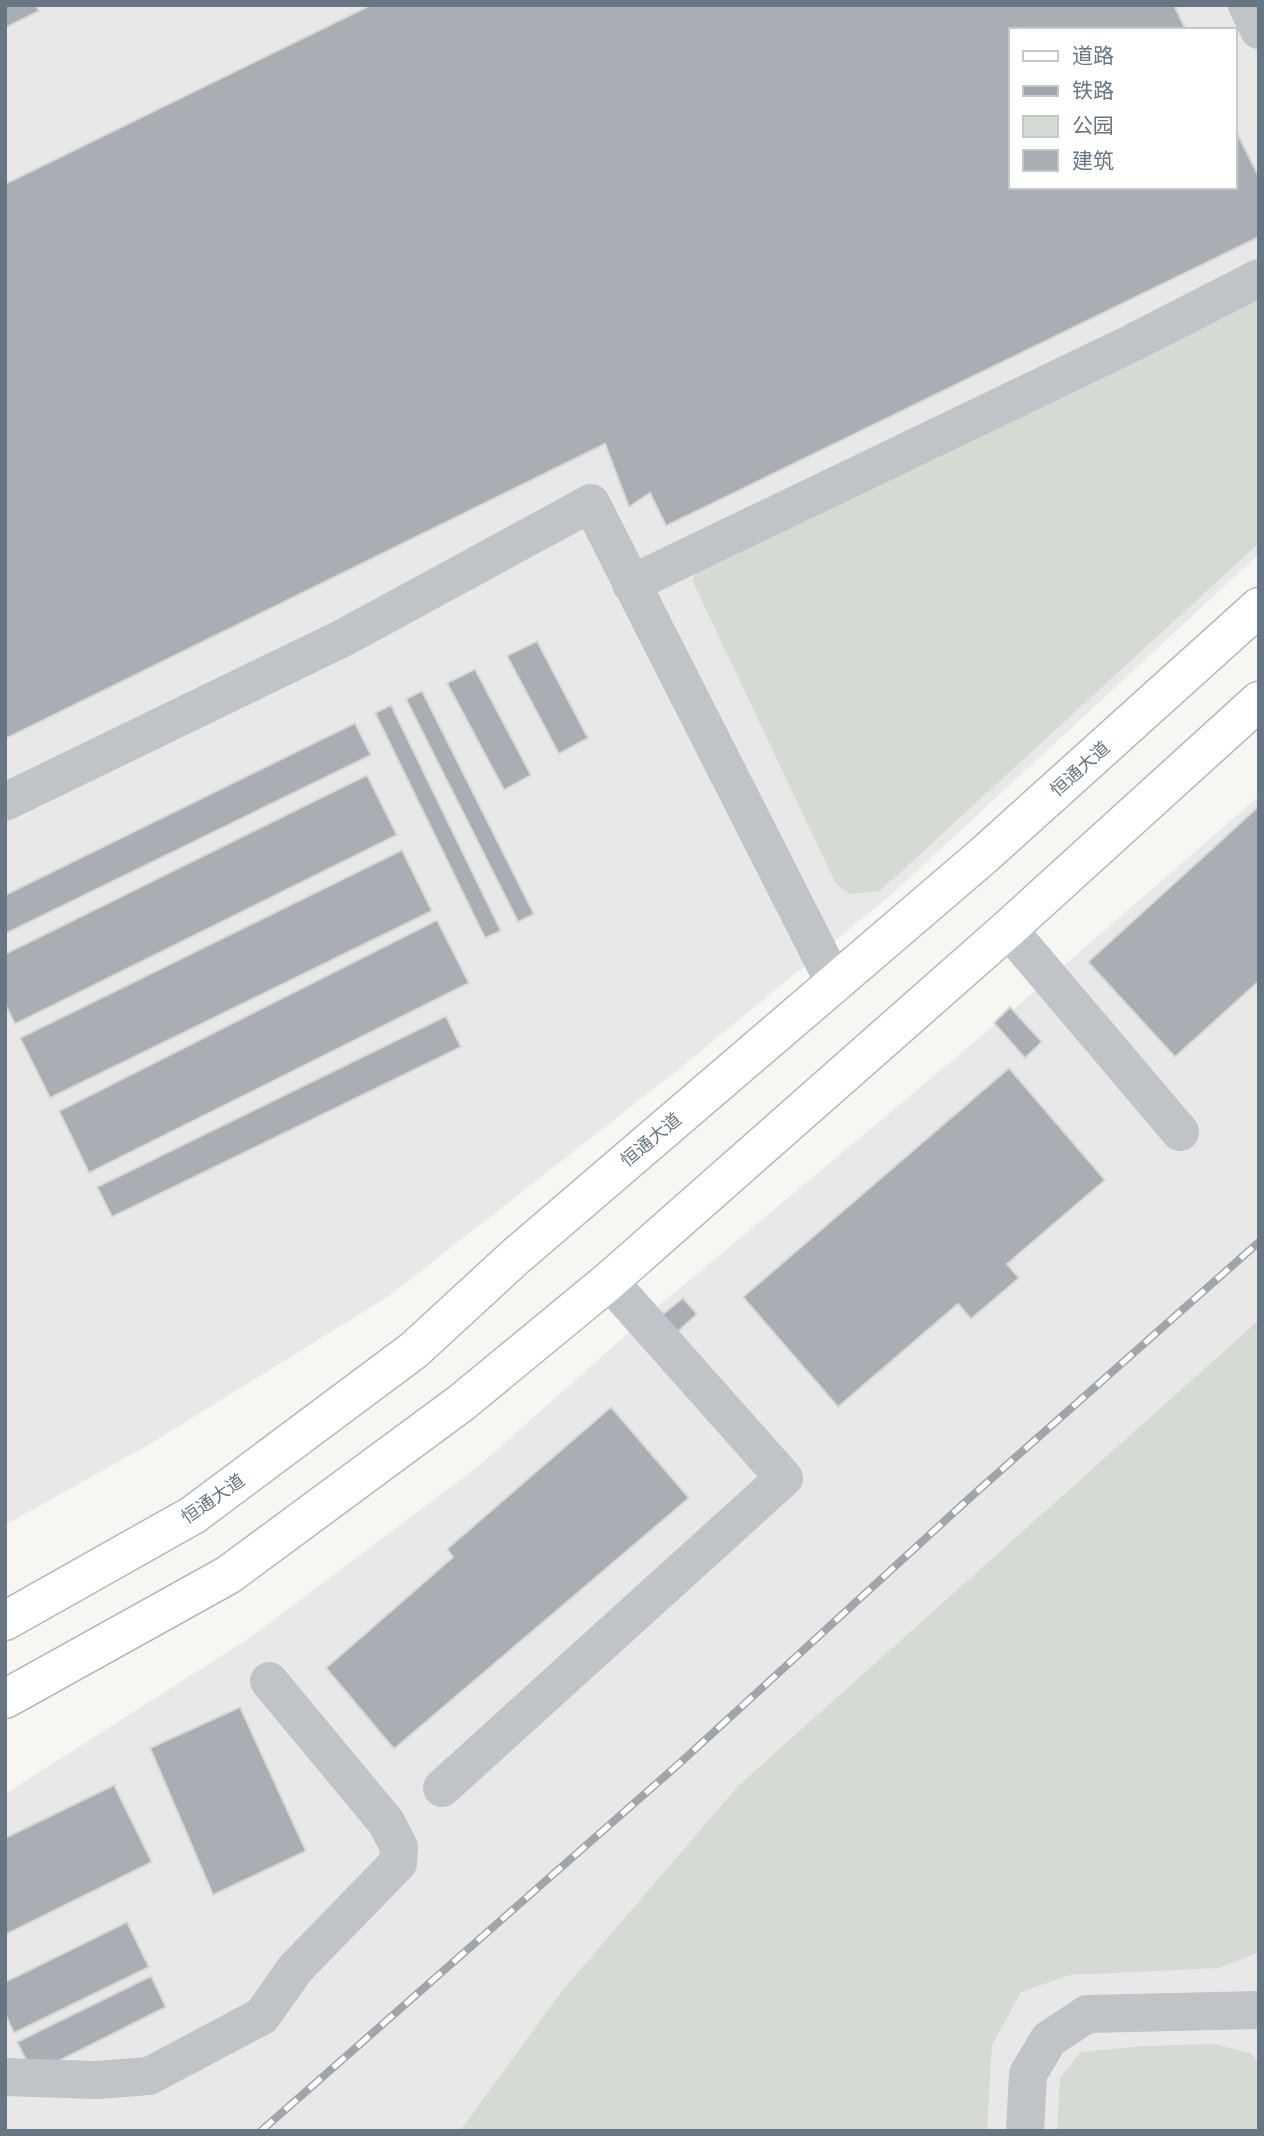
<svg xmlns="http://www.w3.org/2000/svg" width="1264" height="2136" font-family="'Fira Sans Condensed','Noto Sans SC',sans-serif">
	<rect width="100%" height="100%" fill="#f6f6f3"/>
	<!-- built -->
	<path fill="#e7e8e7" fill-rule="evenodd" d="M5 5H1259V554L892 894 679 1069 389 1296 150 1444 5 1525ZM1010 30H1234V187H1010Z
		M1259 796V2131H5V1794L248 1639 481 1464 661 1304 1021 1003Z"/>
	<!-- green -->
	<path fill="#d5dbd3" d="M1259 288V543L880 891 850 894 836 884 692 580 701 562Z
		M1259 1320V1952L1219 1968 1070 1975 1021 1992 992 2045 987 2131H460L562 1991 739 1785Z
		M1214 2044 1250 2053 1259 2063V2131H1057L1060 2078 1081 2052 1143 2046Z"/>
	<!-- building -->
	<path fill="#a8aeb4" stroke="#d8d8d6" stroke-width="2" d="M5 5H36L39 11 5 28Z
		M371 5H1174L1186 30H1010V187H1234V127L1259 177V237L666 526 650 493 629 507 605 444 5 739V184Z
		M537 641 588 738 559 754 507 656Z
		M475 669 531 775 504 790 447 683Z
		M422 691 534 914 518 922 406 699Z
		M391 705 501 931 485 938 375 713Z
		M355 723 371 755 5 934V895Z
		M367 775 397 835 15 1024 5 1004V954Z
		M1259 806V981L1175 1057 1088 962Z
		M402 850 432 911 50 1098 20 1038Z
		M437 920 469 983 89 1173 59 1111Z
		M1010 1007 1042 1042 1025 1058 994 1023Z
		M446 1016 461 1047 112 1217 97 1187Z
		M1009 1068 1105 1180 1007 1264 1019 1278 971 1319 958 1304 838 1407 743 1297Z
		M683 1298 697 1314 672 1337 657 1319Z
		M611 1407 689 1498 394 1749 326 1668 453 1557 447 1549Z
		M240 1707 306 1851 213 1895 150 1748Z
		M114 1785 152 1862 5 1935V1838Z
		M127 1922 149 1967 14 2033 5 2014V1982Z
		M151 1976 166 2007 33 2074 17 2042Z"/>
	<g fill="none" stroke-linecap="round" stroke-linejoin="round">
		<defs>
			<path id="major" d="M5 1621 193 1515 414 1350 515 1257 984 855 1259 607
				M5 1699 228 1575 461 1403 609 1281 1008 929 1259 701"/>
		</defs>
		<!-- major casing -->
		<use href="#major" stroke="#b4b7bb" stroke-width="41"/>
		<!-- minor -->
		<path stroke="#c0c3c7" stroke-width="38" d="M1247 5 1259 30
			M631 584 1132 343 1259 278
			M5 802 343 638 591 503 835 984
			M1008 929 1180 1132
			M442 1788 784 1478 609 1281
			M5 2077 97 2080 149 2076 262 2016 295 1969 398 1863 399 1847 386 1822 269 1681
			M1025 2131 1028 2074 1049 2039 1087 2014 1259 2010"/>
		<!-- major -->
		<use href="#major" stroke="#fff" stroke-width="38"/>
		<defs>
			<path id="rail" d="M261 2131 681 1762 973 1495 1259 1242"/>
		</defs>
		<!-- rail casing -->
		<use href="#rail" stroke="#a0a5ab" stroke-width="8"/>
		<!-- rail -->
		<use href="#rail" stroke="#fff" stroke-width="5" stroke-dasharray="16" stroke-linecap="butt"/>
	</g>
	<g text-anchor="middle" stroke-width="7" stroke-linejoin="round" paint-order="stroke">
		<!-- street labels -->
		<g font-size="18" fill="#687582" stroke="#fff">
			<text transform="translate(1080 769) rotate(-42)" y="6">恒通大道</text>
			<text transform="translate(651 1140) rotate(-40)" y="6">恒通大道</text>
			<text transform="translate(213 1499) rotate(-35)" y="6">恒通大道</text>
		</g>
	</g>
	<!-- border -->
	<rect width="1264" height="2136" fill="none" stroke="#687582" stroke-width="14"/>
	<!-- legend -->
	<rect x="1009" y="28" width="228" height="161" fill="#ffffff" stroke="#c3c8cd" stroke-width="2"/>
	<rect x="1023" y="51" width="35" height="10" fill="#ffffff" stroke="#c3c8cd" stroke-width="2"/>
	<text x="1072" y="63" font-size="21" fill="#687582">道路</text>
	<rect x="1023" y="86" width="35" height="10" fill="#a0a5ab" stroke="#c3c8cd" stroke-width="2"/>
	<text x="1072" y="98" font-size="21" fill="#687582">铁路</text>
	<rect x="1023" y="116" width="35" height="21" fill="#d5dbd3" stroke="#c3c8cd" stroke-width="2"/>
	<text x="1072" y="133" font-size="21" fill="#687582">公园</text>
	<rect x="1023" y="150" width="35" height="21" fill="#a8aeb4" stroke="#c3c8cd" stroke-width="2"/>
	<text x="1072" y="168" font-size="21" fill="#687582">建筑</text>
</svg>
